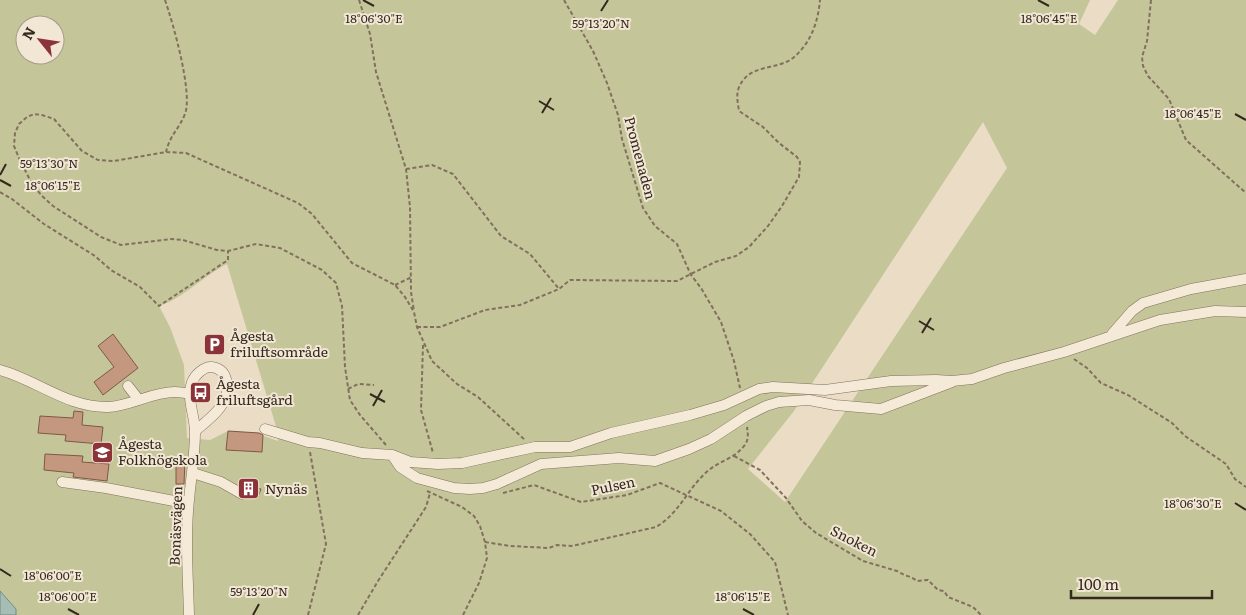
<svg xmlns="http://www.w3.org/2000/svg" width="1246" height="615" font-family="Literata,serif">
	<rect width="100%" height="100%" fill="#eadcc5"/>
	<!-- green -->
	<path fill="#c4c69a" fill-rule="evenodd" d="M0 0H1090L1079 24 1095 35 1118 0H1246V615H16V609L0 591ZM25 25H55V55H25ZM983 122 1007 168 785 502 748 469 794 411ZM227 264 278 433V441L258 434 228 431 210 440 187 438 184 365 170 327 159 306C184 298 203 276 227 264Z"/>
	<!-- water -->
	<path fill="#a6bdb5" stroke="#6e8b82" d="M0 591 16 609V615H0Z"/>
	<!-- building -->
	<path fill="#c4977f" stroke="#7f5845" d="M113 334 138 368 103 395 94 382 114 367 98 346Z
		M74 411 83 412 82 425 103 427 101 444 65 441 66 435 38 433 40 416 73 418Z
		M228 431 259 433 263 435 262 452 226 450Z
		M45 454 83 456 82 462 109 464 107 481 73 477 74 473 44 470Z
		M176 460H185L184 484H176Z
		M241 482 261 489 258 497 249 493 246 488 239 485Z"/>
	<g fill="none" stroke-linecap="round" stroke-linejoin="round">
		<defs>
			<path id="minor" d="M1112 334 1132 311 1143 303 1191 289 1246 279
				M0 370C37 380 68 408 108 407 130 406 152 392 175 392 180 392 185 393 190 394
				M128 386 139 400
				M265 429 308 442 320 443 362 453 392 455 410 462 438 464 462 463 535 447H570L611 433 690 415 724 405 759 389 773 387 825 390 891 381 936 380 952 381 972 379 1004 368 1064 352 1160 320 1215 311 1246 312
				M392 455 400 467 417 478 454 488 470 489 483 488 497 484 541 464 619 458 655 461 689 449 711 439 746 416 766 406 779 402 809 400 835 405 881 409 952 382
				M193 473 221 482 242 494
				M62 482 106 488 174 501H188
				M189 615C188 577 185 538 189 500 191 477 195 455 195 432 195 416 186 398 192 382 195 375 204 366 212 367 219 368 224 372 226 379 233 402 211 418 195 431"/>
		</defs>
		<!-- minor casing -->
		<use href="#minor" stroke="#836f5d" stroke-width="11"/>
		<!-- path -->
		<path stroke="#836f5d" stroke-width="2" stroke-dasharray="4 2.5" stroke-linecap="butt" d="M165 0C173 23 193 93 185 114 179 129 170 135 166 152
			M359 0 370 34 376 72 406 169 410 207 411 292 414 311
			M564 0 593 51 607 83 618 115 622 139 643 208 655 226 677 244 691 275 701 288 721 322 734 361 740 388
			M1151 0 1147 41 1142 57 1143 66 1148 76 1169 99 1186 140 1246 193
			M406 169 432 165 453 174 501 236 530 254 559 289
			M0 192 12 199 44 224 95 256 111 270 140 287 159 306 228 260V251
			M395 285 412 277
			M417 327H440L485 310 520 305 559 289 570 280 677 281 715 262 736 256 749 247 768 226 782 206 799 177 800 162 797 157 779 143 763 127 739 111C737 98 735 90 744 79 756 65 778 69 793 58 811 43 818 22 820 0
			M423 345 421 410 433 453
			M1074 359 1087 368 1101 383 1128 395 1172 423 1185 436 1226 464 1235 479 1246 487
			M348 389 358 384 374 385
			M386 445 360 415 350 400 345 367 342 306 336 283 322 270 280 248 256 244 228 251 217 250 183 240 171 239 121 245 101 237 53 206 42 196 32 184 19 158 14 146 15 133 19 124 27 117 34 114 42 115 54 119 82 151 98 160 114 161 166 152 186 153 298 203 312 214 352 263 395 285 405 297 414 312 417 327 432 361 457 384 478 397 525 440
			M734 456 760 470 786 498 802 521 816 533 863 561 897 571C904 576 911 576 917 581L928 580 938 590 944 591 948 597 973 607 981 615
			M427 491 462 507 474 516 480 526 485 542 487 558 479 583 463 615
			M503 493 534 485 581 502 627 495 660 483 721 511 750 534 775 562 788 615
			M485 542 510 546 549 548 557 545 571 546 581 544 656 527C680 513 688 487 709 470 720 461 735 458 744 446 749 440 748 434 747 427
			M308 615 326 544 310 452
			M358 615 378 581 426 507 430 493"/>
		<!-- minor -->
		<use href="#minor" stroke="#f5ead7" stroke-width="10"/>
	</g>
	<!-- ticks -->
	<path fill="none" stroke="#34281f" stroke-width="2" d="M363 0 374 6M1038 0 1049 6M601 11 608 0M539 101 554 110M542 113 551 98M1235 114 1246 120M0 175 6 164M0 180 11 186M919 321 934 330M922 333 931 318M370 394 385 402M373 406 382 390M1235 503 1246 510M0 569 11 576M68 609 79 615M743 609 754 615M253 615 259 604"/>
	<!-- icons -->
	<defs>
		<symbol id="parking-square" viewBox="-11 -11 22 22"><rect x="-9" y="-9" width="18" height="18" rx="4" fill="#8c3339" stroke="#f2e7d4"/><path d="M-3.5-5.5H1a3.5 3.5 0 0 1 0 7H-1V5.5H-3.5ZM-1-3.4V-.6H.8a1.4 1.4 0 0 0 0-2.8Z" fill="#fff"/></symbol>
		<symbol id="bus-square" viewBox="-11 -11 22 22"><rect x="-9" y="-9" width="18" height="18" rx="4" fill="#8c3339" stroke="#f2e7d4"/><path d="M-5-6H5V4H4V6H2V4H-2V6H-4V4H-5ZM-3.5-4V0h7V-4ZM-3.5 1.2v1.5H-2V1.2ZM2 1.2v1.5H3.5V1.2Z" fill="#fff"/></symbol>
		<symbol id="school-square" viewBox="-11 -11 22 22"><rect x="-9" y="-9" width="18" height="18" rx="4" fill="#8c3339" stroke="#f2e7d4"/><path d="M0-5L7-2L0 1L-7-2ZM-4 1L0 2.5L4 1V4Q0 6-4 4Z" fill="#fff"/></symbol>
		<symbol id="building-square" viewBox="-11 -11 22 22"><rect x="-9" y="-9" width="18" height="18" rx="4" fill="#8c3339" stroke="#f2e7d4"/><path d="M-4-6H4V6H1V3H-1V6H-4ZM-2.5-4.3h1.7v1.8h-1.7ZM.8-4.3h1.7v1.8H.8ZM-2.5-1h1.7V.8h-1.7ZM.8-1h1.7V.8H.8Z" fill="#fff"/></symbol>
	</defs>
	<g fill-rule="evenodd">
		<use href="#parking-square" x="202" y="332" width="25" height="25"/>
		<use href="#bus-square" x="188" y="380" width="25" height="25"/>
		<use href="#school-square" x="90" y="440" width="25" height="25"/>
		<use href="#building-square" x="236" y="476" width="25" height="25"/>
	</g>
	<g text-anchor="middle" stroke-width="4" stroke-linejoin="round" paint-order="stroke">
		<!-- street labels -->
		<g font-size="14" fill="#34281f" stroke="#f2e7d4">
			<text transform="translate(640 158) rotate(75)" y="5">Promenaden</text>
			<text transform="translate(613 486) rotate(-12)" y="5">Pulsen</text>
			<text transform="translate(176 526) rotate(-88)" y="5">Bonäsvägen</text>
			<text transform="translate(854 541) rotate(27)" y="5">Snoken</text>
		</g>
		<!-- poi labels -->
		<g font-size="14" fill="#34281f" stroke="#f2e7d4" text-anchor="start">
			<text x="230" y="341">Ågesta<tspan x="230" dy="16">friluftsområde</tspan></text>
			<text x="216" y="389">Ågesta<tspan x="216" dy="16">friluftsgård</tspan></text>
			<text x="118" y="449">Ågesta<tspan x="118" dy="16">Folkhögskola</tspan></text>
			<text x="265" y="494">Nynäs</text>
		</g>
	</g>
	<g font-size="12" text-anchor="middle" fill="#34281f" stroke="#f2e7d4" stroke-width="4" stroke-linejoin="round" paint-order="stroke">
		<text x="374" y="23">18°06'30"E</text>
		<text x="1049" y="23">18°06'45"E</text>
		<text x="601" y="28">59°13'20"N</text>
		<text x="1193" y="118">18°06'45"E</text>
		<text x="49" y="168">59°13'30"N</text>
		<text x="53" y="190">18°06'15"E</text>
		<text x="1193" y="508">18°06'30"E</text>
		<text x="53" y="580">18°06'00"E</text>
		<text x="259" y="596">59°13'20"N</text>
		<text x="68" y="601">18°06'00"E</text>
		<text x="743" y="601">18°06'15"E</text>
	</g>
	<!-- north arrow -->
	<g transform="translate(40 40) rotate(300)"><circle r="24" fill="#f2e7d4" stroke="#a69b8c"/>
	<path d="M0-4L9 19L0 12L-9 19Z" fill="#8c3339"/>
	<text y="-8" font-size="14" font-weight="bold" text-anchor="middle" fill="#34281f">N</text>
	</g>
	<!-- scale -->
	<path d="M1071 590v8h141v-8" fill="none" stroke="#34281f" stroke-width="2.5"/>
	<text x="1078" y="590" font-size="15" fill="#34281f" stroke="#f2e7d4" stroke-width="4" paint-order="stroke">100 m</text>
</svg>
